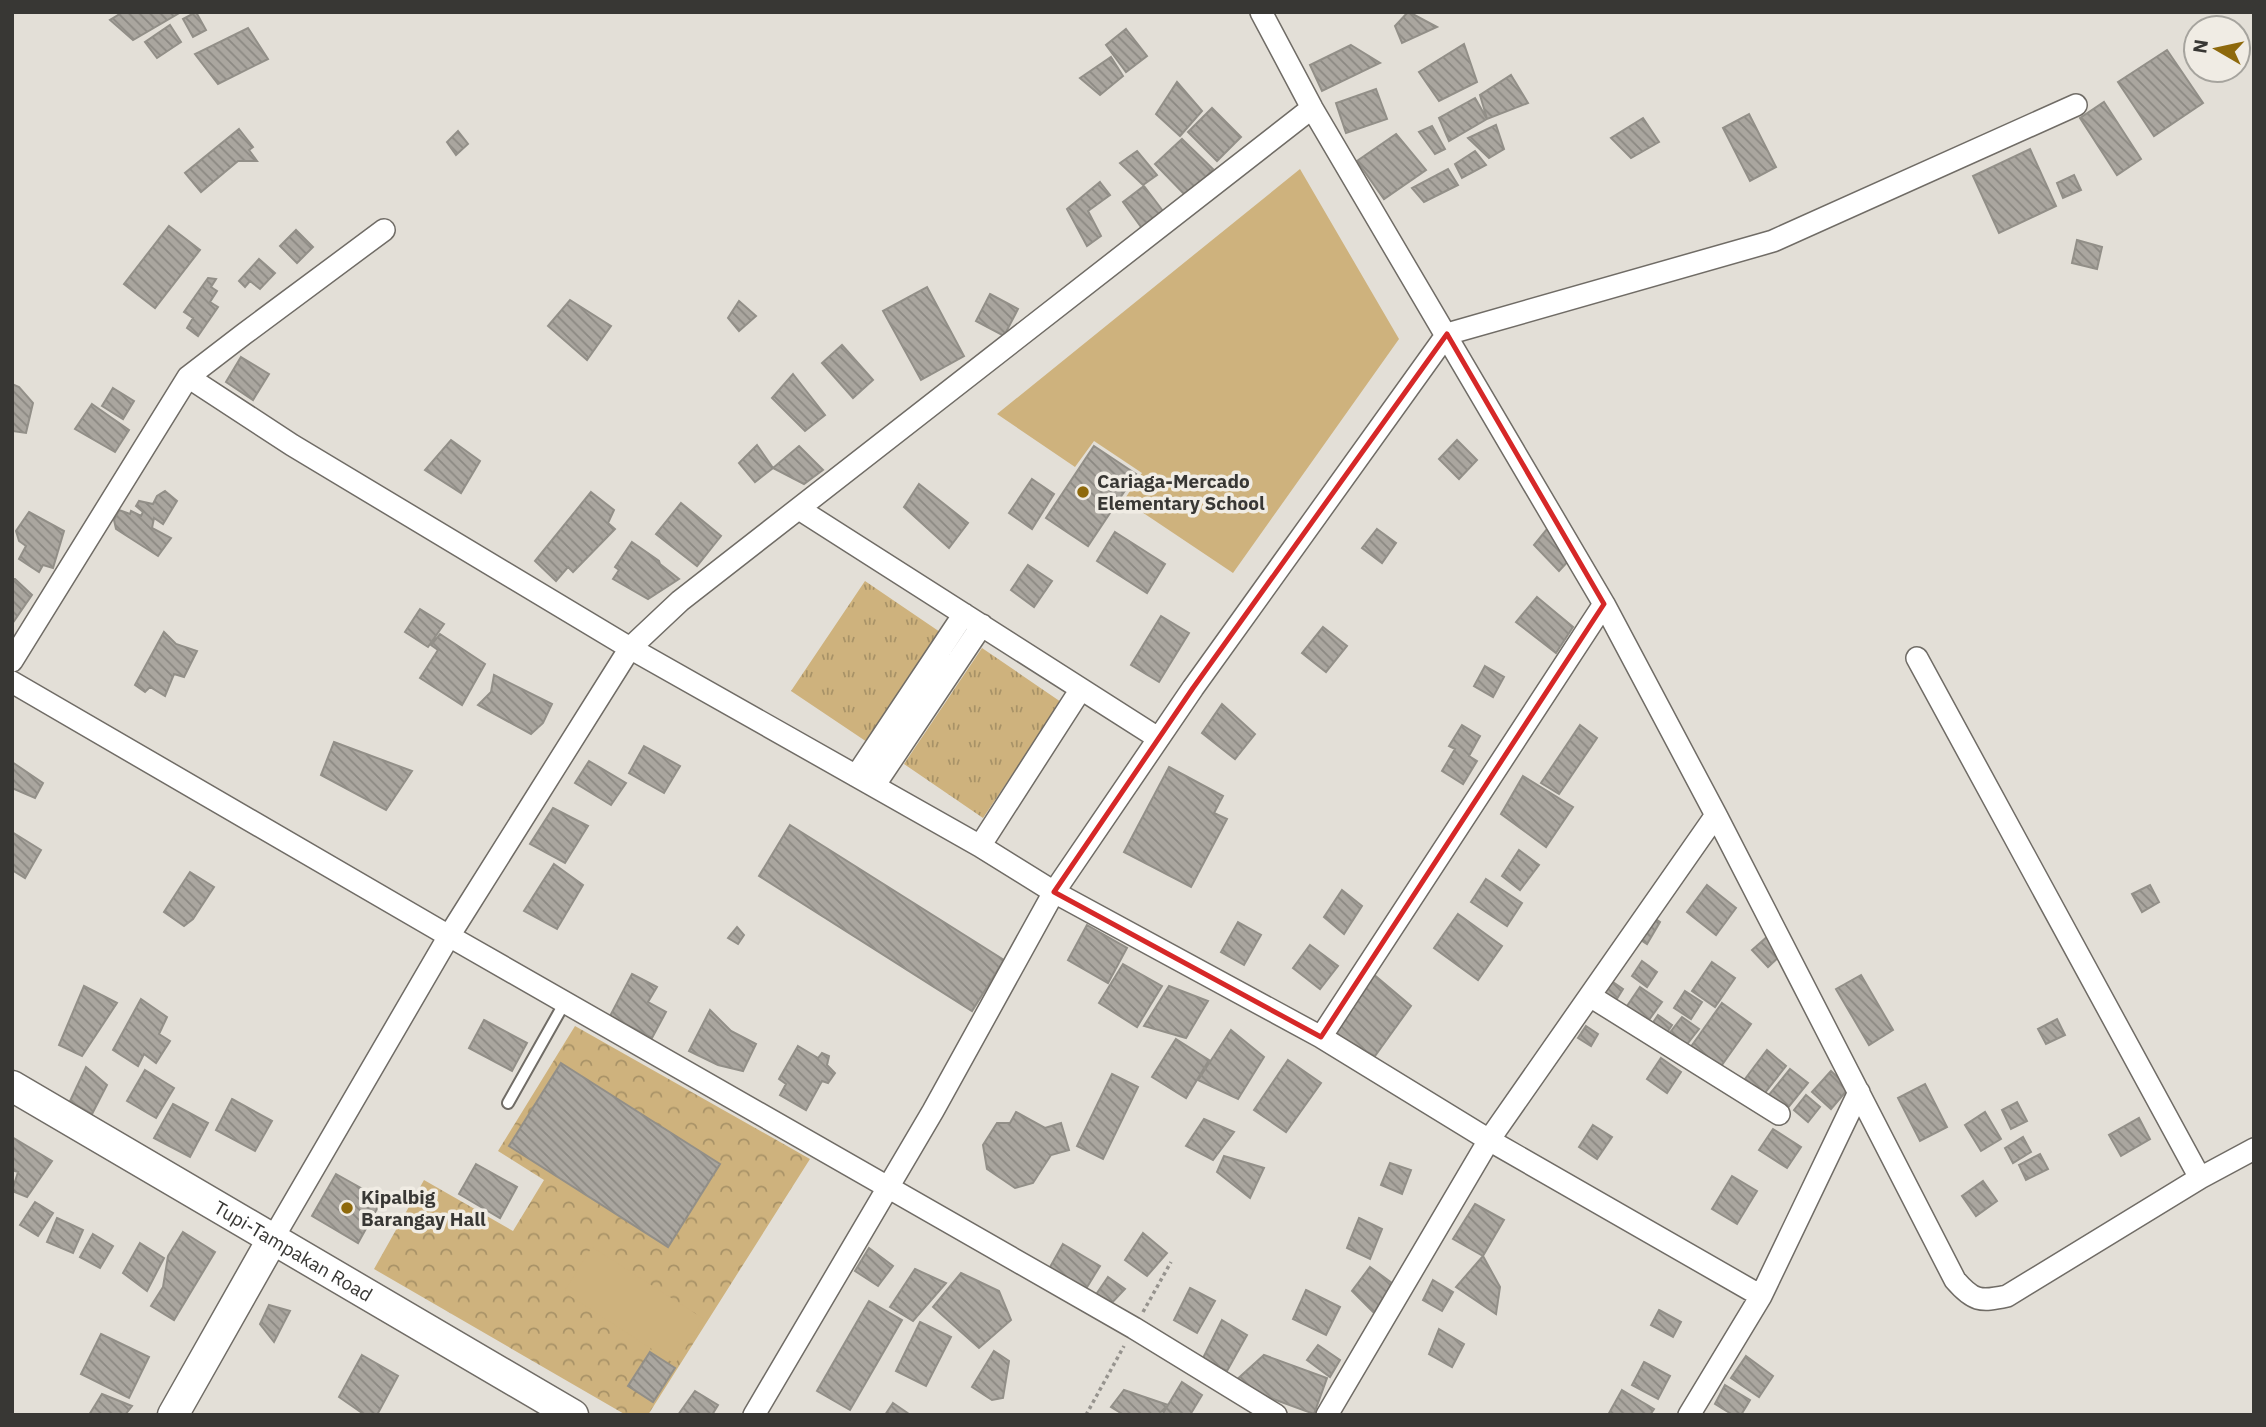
<svg xmlns="http://www.w3.org/2000/svg" width="2266" height="1427" font-family="'IBM Plex Sans',sans-serif">
	<defs>
		<pattern id="grass-tufts" width="24" height="20" patternUnits="userSpaceOnUse" patternTransform="scale(1.75)"><rect width="24" height="20" fill="#ceb27d"/><path d="M3 7l-1-3M5 7V3M7 7l1-3M15 17l-1-3M17 17v-4M19 17l1-3" fill="none" stroke="#a89267"/></pattern>
		<pattern id="park-crowns" width="20" height="18" patternUnits="userSpaceOnUse" patternTransform="scale(1.75)"><rect width="20" height="18" fill="#ceb27d"/><path d="M2 6a3 3 0 1 1 6 0M12 15a3 3 0 1 1 6 0" fill="none" stroke="#a89267"/></pattern>
		<pattern id="building-back-hatch" width="6" height="6" patternUnits="userSpaceOnUse" patternTransform="scale(1.75)"><rect width="6" height="6" fill="#aaa69f"/><path d="M-1 5l2 2M0 0l6 6M5-1l2 2" fill="none" stroke="#8b8882"/></pattern>
	</defs>
	<rect width="100%" height="100%" fill="#e3dfd7"/>
	<!-- grass -->
	<path fill="url(#grass-tufts)" d="M865 581 940 632 867 742 791 691Z
		M982 648 1061 702 983 818 904 764Z"/>
	<!-- park -->
	<path fill="url(#park-crowns)" d="M575 1026 810 1159 648 1415H626L374 1269 424 1180 513 1231 544 1180 498 1151Z"/>
	<!-- pitch -->
	<path fill="#ceb27d" d="M1300 169 1399 339 1233 573 1124 500 1142 473 1094 441 1075 467 997 414Z
		M592 1247 704 1319 675 1364 564 1292Z"/>
	<!-- building -->
	<path fill="url(#building-back-hatch)" stroke="#928f88" stroke-width="2" d="M123 12H181L133 40 110 20Z
		M196 12 206 30 193 37 183 19Z
		M1408 12H1409L1437 27 1402 43 1395 26Z
		M170 25 181 42 157 58 145 42Z
		M248 28 268 59 218 84 195 54Z
		M1126 29 1147 56 1126 72 1106 45Z
		M1464 44 1477 82 1439 101 1419 72Z
		M1351 45 1380 63 1322 91 1310 65Z
		M2167 50 2203 103 2154 136 2118 82Z
		M1111 57 1123 76 1100 95 1080 78Z
		M1511 75 1528 103 1487 119 1480 95Z
		M1177 82 1202 111 1180 136 1156 114Z
		M1376 89 1387 119 1346 133 1336 103Z
		M1475 98 1487 119 1449 141 1439 118Z
		M2104 102 2141 159 2117 175 2080 118Z
		M1212 108 1241 137 1217 161 1188 132Z
		M1749 114 1776 167 1750 181 1723 128Z
		M1643 118 1659 142 1631 158 1611 138Z
		M1496 125 1504 149 1489 158 1468 138Z
		M1432 126 1445 149 1435 154 1419 132Z
		M239 129 253 147 249 150 257 161H238L201 192 185 173Z
		M458 131 468 144 456 155 447 142Z
		M1396 134 1426 170 1384 199 1357 161Z
		M1182 139 1213 169 1188 198 1155 164Z
		M2030 149 2056 206 1999 233 1973 176Z
		M1137 151 1157 175 1143 185 1120 163Z
		M1475 151 1486 165 1462 178 1455 164Z
		M1448 169 1458 185 1424 202 1412 188Z
		M2074 175 2081 190 2063 198 2057 183Z
		M1100 182 1110 195 1088 211 1101 236 1087 246 1067 209Z
		M1144 186 1166 215 1144 231 1123 202Z
		M169 226 200 250 155 308 124 284Z
		M296 230 313 247 297 263 280 246Z
		M2077 240 2102 247 2097 269 2072 263Z
		M259 259 275 273 260 289 250 281 245 287 239 281Z
		M208 278 216 279 211 287 217 291 210 302 218 307 198 336 187 328 193 318 184 312Z
		M927 287 964 356 921 380 883 311Z
		M990 294 1018 309 1004 336 976 321Z
		M570 300 611 326 587 360 548 326Z
		M739 301 756 316 739 331 728 318Z
		M842 345 873 380 853 398 822 363Z
		M241 357 269 374 253 400 226 382Z
		M793 374 825 415 805 431 772 398Z
		M12 384 19 387 33 403 26 433 12 431Z
		M113 388 134 401 123 419 102 406Z
		M92 404 129 430 115 452 75 429Z
		M451 440 480 461 461 493 425 470Z
		M1457 440 1477 460 1459 479 1439 459Z
		M757 445 773 468 755 482 739 463Z
		M799 446 823 470 804 484 773 468Z
		M1094 446 1136 474 1088 546 1046 518Z
		M1032 479 1054 494 1032 529 1009 513Z
		M919 484 968 523 949 548 904 507Z
		M165 491 177 501 163 524 154 518 152 528 171 538 158 556 116 529 114 520 119 510 130 514 131 511 141 516 143 512 136 506 139 501 153 504 157 496Z
		M591 492 614 510 608 523 615 529 573 572 568 567 556 581 535 561Z
		M681 503 721 536 697 566 656 534Z
		M29 512 64 531 53 568 43 565 39 572 19 559 26 546 19 541 16 531Z
		M1377 529 1396 543 1382 563 1362 548Z
		M1547 529 1572 557 1559 571 1534 545Z
		M1115 532 1165 564 1147 593 1097 561Z
		M632 542 659 561 660 564 679 579 648 599 613 579 619 570 615 567Z
		M1028 565 1052 581 1034 607 1011 590Z
		M12 579H15L32 595 12 624Z
		M1537 597 1573 627 1556 653 1516 622Z
		M420 609 444 624 428 647 405 632Z
		M1161 616 1189 633 1159 682 1131 665Z
		M1323 627 1347 646 1326 672 1302 653Z
		M164 632 176 644 197 651 184 677 174 674 165 696 150 687 145 692 135 685Z
		M440 634 485 664 462 705 420 678 438 650 431 645Z
		M1485 666 1504 677 1493 697 1474 686Z
		M494 675 552 704 543 723 531 734 478 705 491 692Z
		M1222 704 1255 734 1235 759 1202 733Z
		M1462 725 1480 736 1469 756 1477 761 1463 784 1442 771 1455 749 1449 746Z
		M1580 725 1597 738 1559 794 1541 783Z
		M334 742 412 771 386 810 321 775Z
		M644 746 680 766 664 793 629 773Z
		M589 761 626 783 611 805 575 783Z
		M12 762 43 783 35 798 12 788Z
		M1169 767 1223 796 1214 813 1227 819 1191 887 1124 852Z
		M1523 776 1573 807 1546 847 1501 814Z
		M553 808 588 826 565 863 530 844Z
		M790 825 1004 960 972 1011 759 876Z
		M12 832 41 850 25 878 12 870Z
		M1519 850 1539 865 1520 890 1502 876Z
		M554 864 583 885 557 929 524 911Z
		M190 872 214 887 193 919 184 926 164 912Z
		M1486 879 1522 903 1507 926 1471 902Z
		M1707 885 1736 908 1716 935 1687 912Z
		M2150 885 2159 902 2142 912 2132 894Z
		M1342 890 1362 906 1344 934 1324 917Z
		M1458 914 1502 946 1478 980 1434 948Z
		M1650 915 1660 922 1647 944 1636 937Z
		M1238 922 1261 935 1244 965 1221 952Z
		M1087 925 1127 948 1108 983 1068 960Z
		M737 927 744 935 738 944 728 938Z
		M1768 936 1783 953 1768 967 1752 950Z
		M1310 945 1338 966 1320 989 1293 968Z
		M1642 961 1657 972 1647 987 1632 976Z
		M1712 962 1735 978 1715 1007 1692 991Z
		M1123 964 1162 986 1137 1027 1099 1003Z
		M1372 973 1411 1006 1375 1056 1332 1032Z
		M632 974 657 987 648 1002 666 1012 652 1038 610 1016Z
		M1861 975 1893 1030 1869 1045 1836 989Z
		M1610 980 1623 989 1615 1002 1601 994Z
		M84 986 117 1003 82 1056 59 1045Z
		M1169 986 1208 1001 1186 1038 1144 1026Z
		M1640 987 1662 1002 1646 1024 1625 1009Z
		M1685 991 1702 1002 1691 1019 1674 1008Z
		M141 999 167 1017 159 1034 170 1041 156 1063 144 1054 138 1066 113 1050Z
		M1722 1003 1751 1024 1719 1069 1690 1048Z
		M710 1010 731 1031 756 1044 743 1071 718 1065 689 1051Z
		M1658 1015 1672 1025 1663 1039 1648 1030Z
		M1682 1017 1699 1029 1684 1048 1668 1035Z
		M2057 1019 2065 1035 2046 1044 2038 1029Z
		M484 1020 527 1043 512 1071 469 1048Z
		M1586 1026 1598 1034 1591 1046 1578 1038Z
		M1231 1030 1264 1057 1238 1099 1198 1080Z
		M1176 1039 1209 1060 1186 1098 1152 1077Z
		M798 1046 818 1058 822 1053 829 1056 827 1065 835 1073 828 1083 822 1081 806 1110 780 1095 786 1084 779 1079Z
		M1767 1050 1786 1066 1764 1094 1745 1079Z
		M1661 1058 1681 1072 1667 1093 1647 1079Z
		M1288 1060 1321 1083 1286 1132 1254 1110Z
		M561 1063 720 1164 668 1247 509 1146Z
		M86 1067 107 1085 92 1114 70 1101Z
		M1790 1069 1808 1083 1786 1110 1768 1096Z
		M145 1070 174 1088 156 1118 127 1101Z
		M1831 1071 1849 1088 1831 1109 1812 1092Z
		M1112 1074 1138 1087 1103 1159 1077 1146Z
		M1925 1084 1947 1127 1920 1141 1898 1098Z
		M1806 1095 1820 1107 1808 1122 1794 1110Z
		M232 1099 272 1121 255 1151 216 1130Z
		M2017 1102 2027 1121 2011 1129 2002 1110Z
		M173 1104 208 1123 190 1157 154 1138Z
		M1016 1112 1045 1128 1061 1123 1069 1150 1051 1155 1033 1183 1015 1188 987 1169 983 1145 997 1123H1010Z
		M1985 1112 2001 1139 1981 1151 1965 1125Z
		M2139 1118 2150 1139 2121 1156 2109 1135Z
		M1204 1119 1234 1132 1213 1160 1186 1146Z
		M1593 1125 1612 1137 1597 1159 1579 1147Z
		M1773 1129 1801 1147 1787 1168 1759 1150Z
		M12 1137 52 1161 27 1197 12 1191 18 1172 12 1170Z
		M2023 1137 2031 1152 2013 1163 2005 1148Z
		M2040 1154 2048 1169 2026 1180 2019 1165Z
		M1224 1156 1264 1168 1250 1198 1217 1172Z
		M1390 1163 1411 1170 1402 1194 1381 1185Z
		M476 1164 517 1187 500 1218 459 1194Z
		M336 1174 382 1200 358 1243 312 1216Z
		M1732 1176 1757 1191 1737 1224 1712 1209Z
		M1983 1181 1997 1201 1976 1216 1962 1196Z
		M35 1202 53 1213 38 1236 20 1225Z
		M1475 1204 1504 1220 1483 1256 1453 1239Z
		M57 1218 83 1230 73 1253 47 1242Z
		M1359 1218 1382 1229 1370 1259 1347 1248Z
		M183 1232 215 1252 174 1320 151 1306 163 1287 168 1256Z
		M1143 1233 1167 1253 1147 1276 1125 1260Z
		M93 1234 113 1246 100 1268 80 1257Z
		M140 1243 164 1258 147 1291 123 1273Z
		M1063 1244 1100 1266 1081 1297 1045 1276Z
		M869 1248 893 1266 878 1286 855 1271Z
		M1483 1256 1500 1287 1496 1314 1456 1287Z
		M1370 1267 1392 1283 1374 1313 1352 1291Z
		M915 1269 946 1283 913 1321 890 1307Z
		M961 1273 999 1291 1011 1320 979 1348 933 1307Z
		M1108 1277 1125 1289 1107 1308 1093 1299Z
		M1433 1280 1453 1292 1442 1311 1423 1300Z
		M1190 1288 1215 1301 1197 1333 1174 1320Z
		M1306 1290 1340 1307 1326 1335 1293 1319Z
		M869 1301 902 1320 850 1410 817 1391Z
		M269 1305 290 1311 274 1342 260 1324Z
		M1659 1310 1681 1322 1673 1337 1651 1325Z
		M1222 1320 1247 1335 1227 1371 1203 1358Z
		M920 1322 951 1337 926 1386 896 1371Z
		M1439 1329 1464 1344 1452 1367 1429 1354Z
		M101 1334 149 1357 129 1398 81 1374Z
		M1318 1345 1340 1360 1330 1377 1307 1360Z
		M994 1351 1009 1361 1003 1398 992 1400 972 1387Z
		M650 1352 675 1368 653 1402 628 1386Z
		M362 1355 398 1376 377 1415H365L339 1397Z
		M1264 1355 1327 1378 1314 1414 1232 1384Z
		M1746 1356 1773 1376 1759 1397 1731 1378Z
		M1644 1362 1670 1376 1658 1399 1632 1385Z
		M1182 1382 1202 1395 1190 1415H1162Z
		M1725 1385 1750 1400 1741 1415H1733L1715 1404Z
		M1124 1390 1168 1405 1158 1415H1124L1111 1407Z
		M1622 1390 1654 1409 1650 1415H1608Z
		M695 1391 718 1405 712 1415H678Z
		M102 1394 132 1406 125 1415H89Z
		M893 1403 909 1414V1415H885Z"/>
	<g fill="none" stroke-linecap="round" stroke-linejoin="round">
		<defs>
			<path id="lane" d="M508 1103 565 1002"/>
			<path id="street" d="M1261 12 1312 108 1604 604 1716 815 1955 1280C1973 1301 1980 1302 2007 1296L2200 1178 2254 1149
				M188 377 292 445 630 648 980 846 1054 892 1321 1037 1489 1140 1761 1296
				M799 509 1158 738
				M1917 658 2200 1178
				M12 661 188 377 244 334 384 230
				M12 682 449 936 1134 1328 1276 1415
				M856 776 964 614
				M874 786 982 625
				M980 846 1081 689
				M1590 996 1779 1114
				M1321 1037 1604 604
				M272 1240 449 936 630 648 680 601 1312 108
				M754 1415 933 1111 1054 892 1193 688 1447 334 1773 241 2076 105
				M1327 1415 1489 1140 1716 815
				M1689 1415 1761 1296 1859 1092"/>
			<g id="secondary">
				<path id="s1" d="M12 1086 573 1415"/>
				<path d="M173 1415 272 1240"/>
			</g>
		</defs>
		<!-- lane casing -->
		<use href="#lane" stroke="#706c66" stroke-width="14"/>
		<!-- street casing -->
		<use href="#street" stroke="#706c66" stroke-width="24"/>
		<!-- secondary casing -->
		<use href="#secondary" stroke="#706c66" stroke-width="33"/>
		<!-- path -->
		<path stroke="#96938e" stroke-width="3.5" stroke-dasharray="3.5 3.5" stroke-linecap="butt" d="M1143 1312 1171 1262
			M1086 1415 1124 1346"/>
		<!-- lane -->
		<use href="#lane" stroke="#fff" stroke-width="10"/>
		<!-- street -->
		<use href="#street" stroke="#fff" stroke-width="21"/>
		<!-- secondary -->
		<use href="#secondary" stroke="#fff" stroke-width="30"/>
	</g>
	<!-- marked area -->
	<path fill="none" stroke="#d62828" stroke-width="5" stroke-linejoin="round" d="M1447 334 1604 604 1321 1037 1054 892 1193 688Z"/>
	<!-- markers -->
	<g fill="#8e690c" stroke="#f0ece4" stroke-width="2.5">
		<circle cx="1083" cy="492" r="7"/>
		<circle cx="347" cy="1208" r="7"/>
	</g>
	<g text-anchor="middle" stroke-width="7" stroke-linejoin="round" paint-order="stroke">
		<!-- poi labels -->
		<g font-size="19" font-weight="bold" fill="#383734" stroke="#f0ece4" text-anchor="start">
			<text x="1097" y="488">Cariaga-Mercado<tspan x="1097" dy="22">Elementary School</tspan></text>
			<text x="361" y="1204">Kipalbig<tspan x="361" dy="22">Barangay Hall</tspan></text>
		</g>
		<!-- street labels -->
		<g font-size="19" fill="#383734" stroke="#f0ece4">
			<text dy="7" stroke="none"><textPath href="#s1" startOffset="326">Tupi-Tampakan Road</textPath></text>
		</g>
	</g>
	<!-- border -->
	<rect width="2266" height="1427" fill="none" stroke="#383734" stroke-width="28"/>
	<!-- north arrow -->
	<g transform="translate(2217 49) rotate(279)"><circle r="33" fill="#f0ece4" stroke="#a6a49e" stroke-width="2"/>
	<path d="M0-5L12 26L0 18L-12 26Z" fill="#8e690c"/>
	<text y="-10" font-size="19" font-weight="bold" text-anchor="middle" fill="#383734">N</text>
	</g>
</svg>
